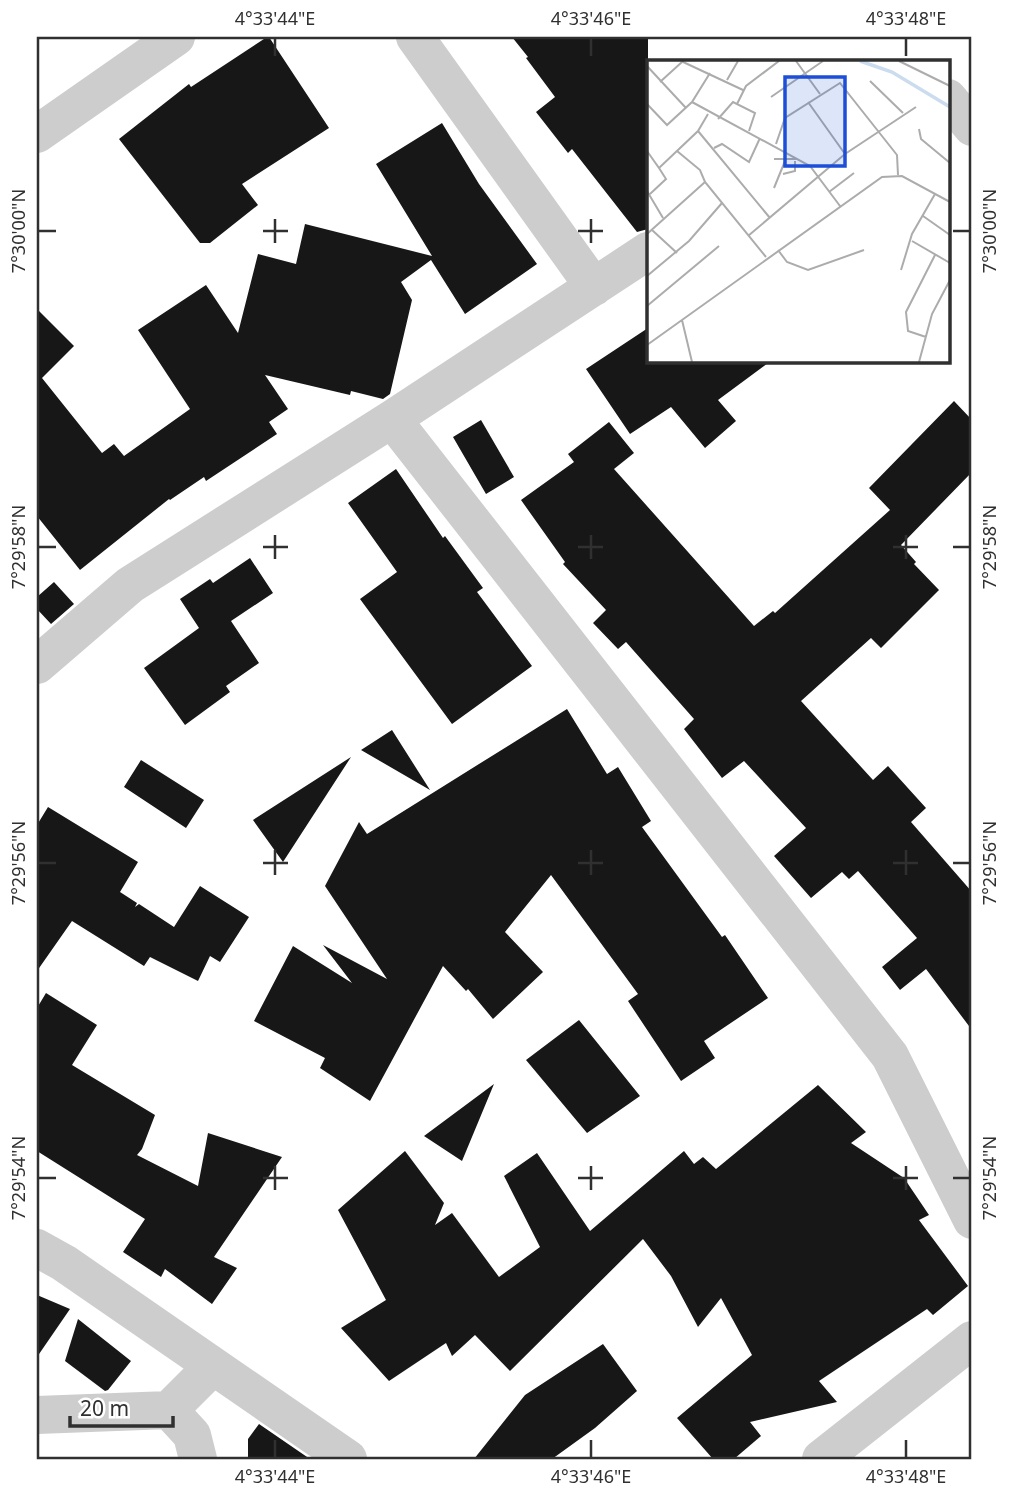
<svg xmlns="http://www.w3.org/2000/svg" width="1009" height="1496" font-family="'Noto Sans',sans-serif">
	<rect width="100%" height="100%" fill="#fff"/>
	<!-- building -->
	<path fill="#171717" d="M267 37H269L329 128 242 184 258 205 210 243H200L119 139 189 84 191 87Z
		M512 37H648V229L637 232 572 149 568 153 536 112 555 97 526 58 528 57Z
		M442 123 479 184 537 264 465 314 431 260 401 282 412 300 390 394 383 399 351 391 350 395 265 375 288 409 269 422 277 434 206 481 204 477 170 500 169 499 80 570 37 516V309L74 346 42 378 102 453 114 444 124 456 190 409 138 330 206 285 238 333 258 254 296 264 305 224 432 256 376 164Z
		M648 328V360H772L718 400 736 421 705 448 671 407 630 434 586 369Z
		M954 401 972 420V472L901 545 916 562 914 564 939 590 881 648 871 638 801 701 873 780 888 766 926 808 911 822 972 892V1030L926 969 900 990 882 967 917 938 858 871 849 879 842 872 811 898 774 856 806 828 744 761 722 778 684 729 694 719 626 642 618 649 593 623 606 610 563 564 565 562 521 500 574 462 568 454 609 422 634 453 614 469 754 626 773 611 775 613 890 510 869 488Z
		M481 420 514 477 486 494 453 437Z
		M396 469 443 538 445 536 483 588 477 592 532 666 452 724 360 599 397 572 348 503Z
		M250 558 273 593 231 621 259 663 226 686 230 692 185 725 144 668 199 628 180 599 210 579 213 583Z
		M54 582 74 604 51 624 37 609V597Z
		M567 709 607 774 618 767 651 821 642 827 722 937 725 935 768 998 704 1041 715 1058 681 1081 628 1001 638 994 551 875 505 932 543 972 493 1019 468 989 466 991 443 966 370 1101 320 1068 325 1058 254 1021 293 946 352 983 323 945 387 979 325 886 359 822 367 834Z
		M392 730 430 790 361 750Z
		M351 757 283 862 253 820Z
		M141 760 204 800 186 828 124 787Z
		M48 807 138 862 120 892 137 903 135 907 139 904 174 927 200 886 249 917 220 962 210 956 198 981 150 957 144 966 72 921 37 971V825Z
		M46 993 97 1025 72 1065 155 1115 142 1149 137 1155 198 1186 208 1133 282 1157 214 1257 237 1268 212 1304 165 1269 161 1277 123 1252 145 1219 37 1151V1008Z
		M579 1020 640 1096 587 1133 526 1060Z
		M494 1084 462 1161 424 1136Z
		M818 1085 866 1132 851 1143 904 1178 929 1215 919 1220 968 1286 933 1315 927 1309 819 1381 837 1402 750 1422 761 1436 734 1459H713L677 1418 752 1355 721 1298 698 1327 671 1276 643 1239 510 1371 475 1335 452 1356 446 1343 389 1381 341 1328 386 1300 338 1210 405 1151 444 1203 435 1225 452 1213 499 1277 540 1247 504 1176 537 1153 590 1231 684 1151 694 1164 703 1157 716 1169Z
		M37 1295 70 1309 37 1357Z
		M78 1319 131 1361 108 1390 105 1391 65 1361Z
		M603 1344 637 1391 595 1428 552 1459H474L525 1395Z
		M259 1424 310 1459H248V1439Z"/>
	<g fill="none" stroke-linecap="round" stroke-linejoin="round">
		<!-- minor -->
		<path stroke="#cdcdcd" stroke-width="38" d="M415 37 594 287
			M948 98 972 127
			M37 134 176 37
			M392 419 890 1056 972 1220
			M37 665 130 585 392 419 648 251
			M37 1248 64 1263 348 1459
			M169 1410 192 1435 198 1459
			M37 1415 169 1410 212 1367
			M821 1459 972 1340"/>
	</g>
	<!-- ticks -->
	<path fill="none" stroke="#303030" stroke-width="2.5" d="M275 38V56M591 38V56M906 38V56M275 219V243M591 219V243M38 231H56M263 231H288M578 231H603M953 231H970M275 535V559M591 535V559M906 535V559M38 547H56M263 547H288M578 547H603M893 547H918M953 547H970M275 850V875M591 850V875M906 850V875M38 863H56M263 863H288M578 863H603M893 863H918M953 863H970M275 1166V1190M591 1166V1190M906 1166V1190M38 1178H56M263 1178H288M578 1178H603M893 1178H918M953 1178H970M275 1440V1458M591 1440V1458M906 1440V1458"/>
	<!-- overview -->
	<g transform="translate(647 60)">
		<rect width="303" height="303" fill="#fff"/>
		<path fill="none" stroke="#cadcee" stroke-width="3.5" d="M213 1 245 12 303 47"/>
		<path fill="none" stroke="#acacac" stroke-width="2" d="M34 1 96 30M149 1 173 34M252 1 303 26M0 6 39 48M80 20 91 1M223 21 256 53M13 22 35 2M124 37 176 1M45 42 163 106 193 146M161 42 198 94M0 44 20 65 45 42 63 13M90 44 99 26 132 1M71 59 86 42 108 53 102 71M272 69 274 79 303 103M51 71 123 158M129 84 138 58 193 23 250 95 251 115M67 88 75 84 102 102 113 78M0 91 12 108 51 71 61 54M30 91 53 110 58 122 119 197M127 99H150M136 114 148 111V101M127 128 138 101M0 131 16 158M182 132 207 113M3 134 19 119 12 108M276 156 303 175M5 170 30 193M0 174 58 122M101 176 198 94 269 47M265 181 303 203M131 190 140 202 161 210 217 190M254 210 265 174 288 134M0 216 42 181 75 143M0 246 72 186M35 260 45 302M279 277 261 271 259 252 288 195M0 285 235 117 255 116 303 142M272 302 285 254 303 220"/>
		<path fill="#1d4ed8" fill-opacity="0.15" stroke="#1d4ed8" stroke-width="3.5" d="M138 17H198V106H138Z"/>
		<rect width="303" height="303" fill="none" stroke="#303030" stroke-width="3.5"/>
	</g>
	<!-- border -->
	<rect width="1009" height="1496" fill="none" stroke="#ffffff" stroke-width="77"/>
	<!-- scale -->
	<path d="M70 1416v10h103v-10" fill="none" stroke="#303030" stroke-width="3.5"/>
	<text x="80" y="1416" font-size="21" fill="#303030" stroke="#ffffff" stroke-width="5" paint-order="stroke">20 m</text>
	<rect x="38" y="38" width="932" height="1420" fill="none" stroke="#303030" stroke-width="2.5"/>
	<g font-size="18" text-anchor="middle" fill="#303030">
		<text x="275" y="25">4°33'44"E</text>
		<text x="591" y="25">4°33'46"E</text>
		<text x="906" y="25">4°33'48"E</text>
		<text transform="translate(19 231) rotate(-90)" y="6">7°30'00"N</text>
		<text transform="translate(990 231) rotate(-90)" y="6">7°30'00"N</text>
		<text transform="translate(19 547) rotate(-90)" y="6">7°29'58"N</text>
		<text transform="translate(990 547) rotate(-90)" y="6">7°29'58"N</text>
		<text transform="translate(19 863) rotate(-90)" y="6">7°29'56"N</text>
		<text transform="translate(990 863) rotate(-90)" y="6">7°29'56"N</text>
		<text transform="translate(19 1178) rotate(-90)" y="6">7°29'54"N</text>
		<text transform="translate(990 1178) rotate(-90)" y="6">7°29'54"N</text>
		<text x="275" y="1483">4°33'44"E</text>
		<text x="591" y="1483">4°33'46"E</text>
		<text x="906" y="1483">4°33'48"E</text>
	</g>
</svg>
